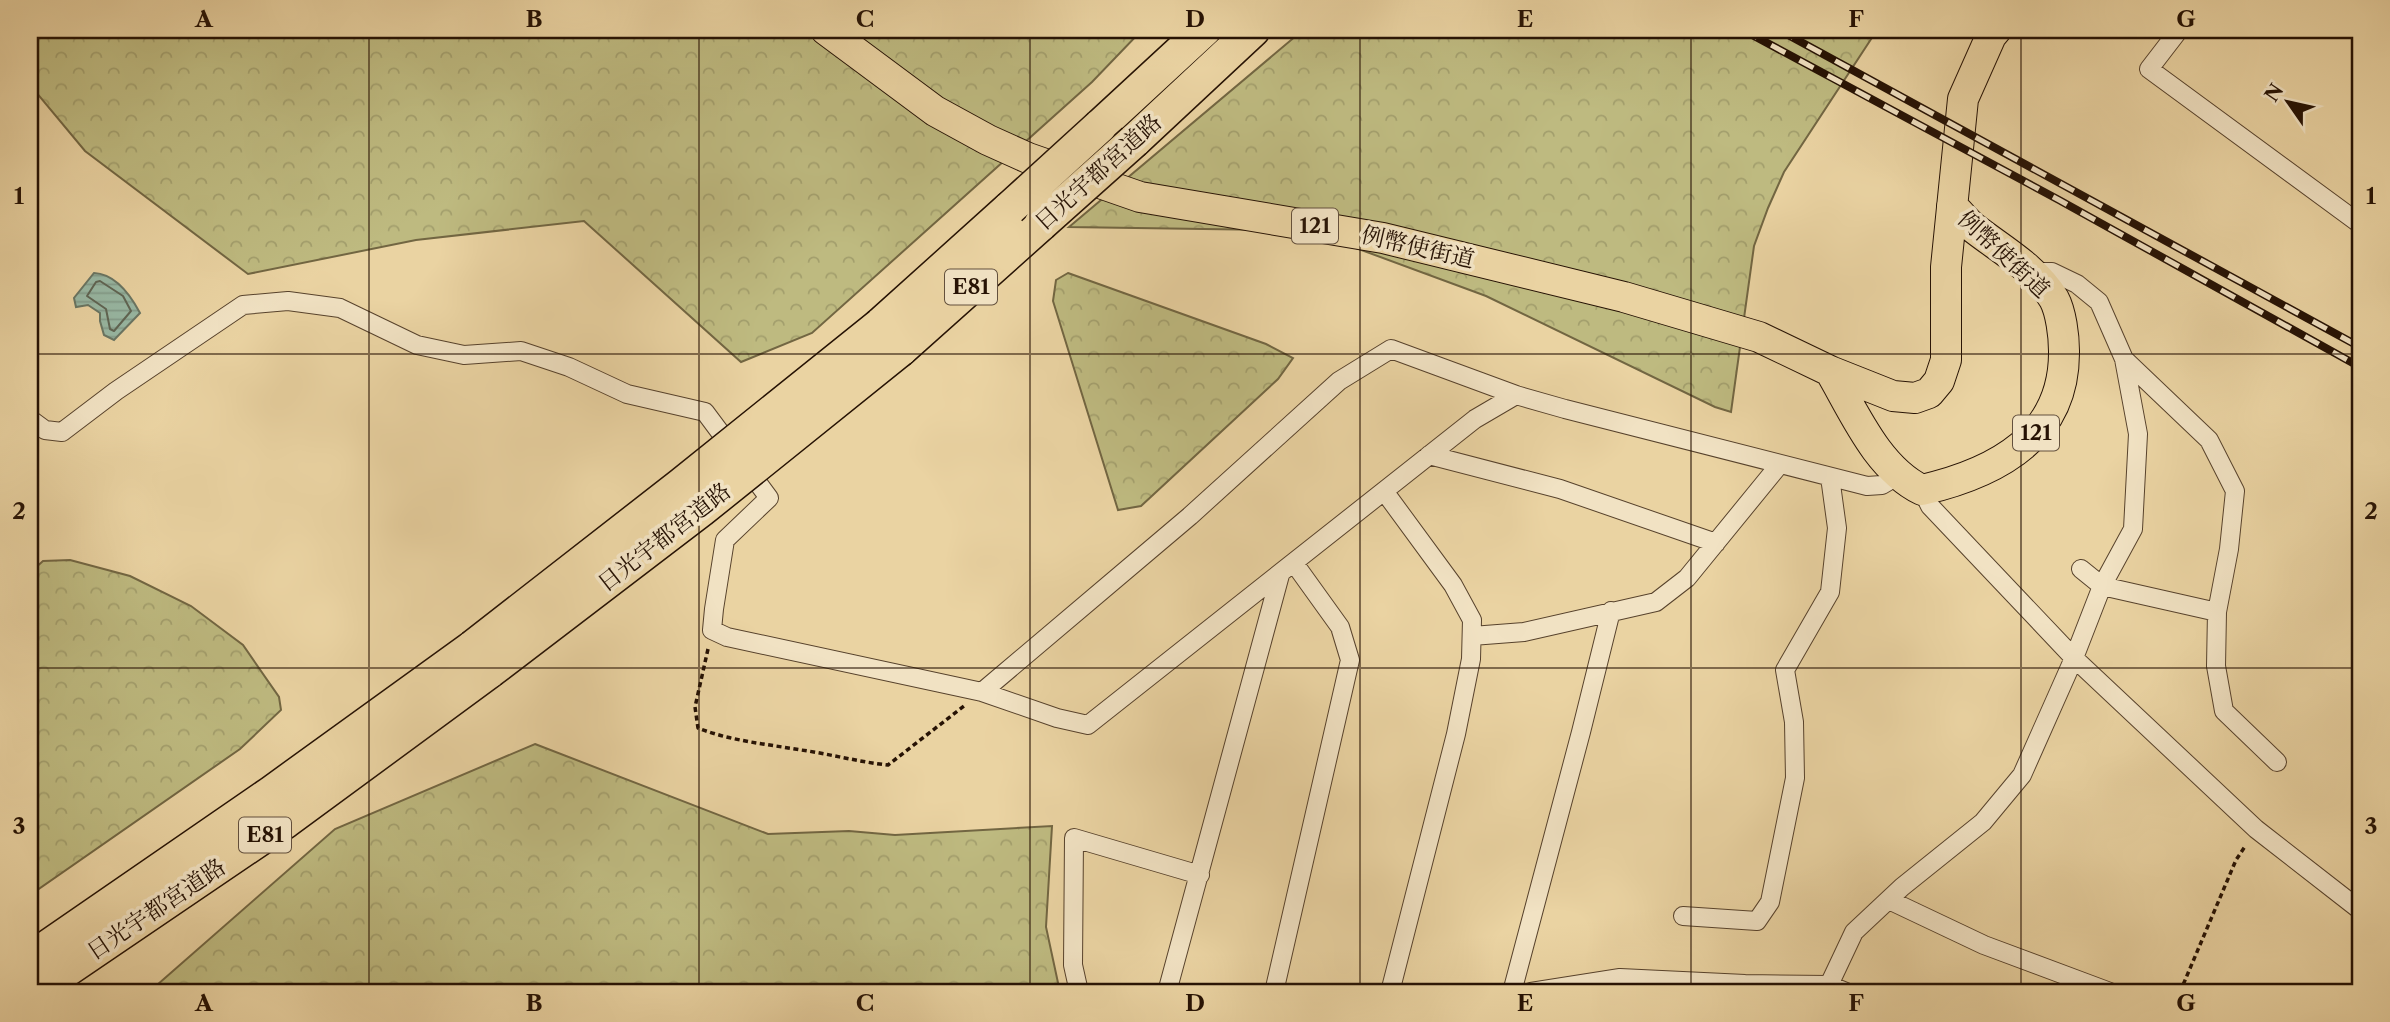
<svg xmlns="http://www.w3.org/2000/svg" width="2390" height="1022" font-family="'Libre Caslon Text','Noto Serif JP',serif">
	<defs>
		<pattern id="forest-crowns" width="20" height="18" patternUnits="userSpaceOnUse" patternTransform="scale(1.75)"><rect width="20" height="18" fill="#beba80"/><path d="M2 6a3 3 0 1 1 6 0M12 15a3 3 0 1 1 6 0" fill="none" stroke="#a39f6d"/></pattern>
		<pattern id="water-rules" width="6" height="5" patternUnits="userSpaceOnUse" patternTransform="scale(1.75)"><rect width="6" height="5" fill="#98b8a4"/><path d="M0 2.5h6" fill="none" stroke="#839d8c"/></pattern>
	</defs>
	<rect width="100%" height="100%" fill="#ead3a2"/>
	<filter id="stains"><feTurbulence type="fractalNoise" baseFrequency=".00286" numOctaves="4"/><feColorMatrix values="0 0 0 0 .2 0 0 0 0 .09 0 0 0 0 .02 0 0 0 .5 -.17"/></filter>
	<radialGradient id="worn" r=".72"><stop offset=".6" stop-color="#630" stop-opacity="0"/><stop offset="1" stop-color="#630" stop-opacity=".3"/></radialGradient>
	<!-- forest -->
	<path fill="url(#forest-crowns)" stroke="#726642" stroke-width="2" d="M30 30H1142L1092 82 812 333 741 362 584 221 416 240 248 274 85 151 30 85Z
		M1303 30H1877L1784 172 1768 208 1754 246 1731 412 1715 407 1486 296 1345 244 1342 231 1069 227Z
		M1068 273 1266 344 1293 358 1278 379 1141 506 1118 510 1053 301 1056 280Z
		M70 560 130 576 191 606 243 645 279 697 281 710 240 749 30 895V671L33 570 43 561Z
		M535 744 768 834 849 831 895 835 1052 826 1046 927 1060 992H149L335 829Z"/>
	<!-- water -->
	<path fill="url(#water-rules)" stroke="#6a7664" stroke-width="2" d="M94 273C116 274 131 296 140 313L114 340 104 335 100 321V313L88 305 76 307 74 298Z"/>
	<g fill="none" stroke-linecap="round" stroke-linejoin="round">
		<!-- shore -->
		<path stroke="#5f6554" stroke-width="2" d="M100 281 123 296 131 311 114 331 110 329 106 309 87 296 96 282Z"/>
		<defs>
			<path id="minor" d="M2179 30 2149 69 2360 224
				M2124 359 2209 440 2235 491 2229 549 2217 612 2216 666 2224 711 2277 762
				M30 419 45 430 62 432 116 391 243 305 288 301 340 308 417 345 464 355 521 351 569 367 627 394 705 412 769 498 725 540 714 609 712 630 727 637 982 692 1057 718 1088 725 1475 419 1516 395 1565 409 1867 486 1882 485 1899 475
				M1429 455 1560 489 1716 543
				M1922 490 1930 506 2074 658 2256 829 2360 910
				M1384 491 1453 585 1472 620 1471 659 1456 734 1390 992
				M2081 569 2102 586 2217 612
				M1472 636 1524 632 1656 602 1687 578 1780 464
				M982 692 1190 516 1339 381 1391 349 1516 395
				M1889 900 1984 945 2110 992
				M1683 916 1757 921 1770 902 1795 778 1794 722 1785 670 1830 592 1837 528 1830 477
				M1829 985 1854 932 1902 887 1983 822 2022 775 2074 658 2102 586 2133 529 2138 434 2124 359 2099 302 2077 284 2052 272H2030
				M1079 992 1073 965 1074 838 1200 875
				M1167 992 1280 575
				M1274 992 1350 660 1340 627 1294 563
				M1512 992 1581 732 1611 611
				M1531 992 1620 978 1745 984 1829 985 1846 992"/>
			<path id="trunk" d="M826 30 935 111 988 140 1028 158 1140 197 1383 238 1624 297 1759 337 1830 371 1893 396 1915 398 1929 393 1939 381 1946 360V267L1963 99 1991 36 1996 30
				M1830 371C1854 412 1877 468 1922 490 1996 473 2065 437 2064 351 2064 336 2061 312 2054 299 2035 268 2002 250 1975 229 1966 222 1960 213 1952 206"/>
			<path id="motorway" d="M1100 126 1204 30
				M1134 141 1253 30
				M880 325 1010 208
				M900 350 1041 224
				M30 959 271 793 473 647
				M34 992 286 821 490 671"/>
		</defs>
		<!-- minor casing -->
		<use href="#minor" stroke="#57422c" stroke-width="20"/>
		<!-- trunk casing -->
		<use href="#trunk" stroke="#261204" stroke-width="32"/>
		<!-- motorway casing -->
		<use href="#motorway" stroke="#261204" stroke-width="36"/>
		<!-- path -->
		<path stroke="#261204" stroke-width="3.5" stroke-dasharray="5 3.5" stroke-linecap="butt" d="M708 649 695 707 698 728C731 741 766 744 801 750 830 754 859 762 888 765L964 706
			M2180 992 2236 860 2246 845"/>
		<!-- minor -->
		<use href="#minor" stroke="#f1e2c3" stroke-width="18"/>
		<!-- trunk -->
		<use href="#trunk" stroke="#ead3a2" stroke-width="30"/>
		<!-- motorway -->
		<use href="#motorway" stroke="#ead3a2" stroke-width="33"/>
		<defs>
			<path id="rail" d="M1743 30 2059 200 2360 367
				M1779 30 2360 347"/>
		</defs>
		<!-- rail casing -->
		<use href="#rail" stroke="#261204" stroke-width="8"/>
		<!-- rail -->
		<use href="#rail" stroke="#f1e2c3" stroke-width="5" stroke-dasharray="16" stroke-linecap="butt"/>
		<defs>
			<path id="motorway-bridge" d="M1010 208 1100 126
				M1041 224 1134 141
				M473 647 681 485 880 325
				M490 671 701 510 900 350"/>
		</defs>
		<!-- motorway-bridge casing -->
		<use href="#motorway-bridge" stroke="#261204" stroke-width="36" stroke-linecap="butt"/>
		<!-- motorway-bridge -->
		<use href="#motorway-bridge" stroke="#ead3a2" stroke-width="33"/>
	</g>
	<!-- grid -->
	<path fill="none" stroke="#261204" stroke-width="2" stroke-opacity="0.55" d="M369 30V992M699 30V992M1030 30V992M1360 30V992M1691 30V992M2021 30V992M30 354H2360M30 668H2360"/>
	<g text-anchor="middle" stroke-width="7" stroke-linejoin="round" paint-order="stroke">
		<!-- shield labels -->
		<g fill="#f1e2c3" stroke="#63503d" stroke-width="2">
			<rect x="1292" y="208.5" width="46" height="35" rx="5"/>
			<rect x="945" y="269.5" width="52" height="35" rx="5"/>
			<rect x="2013" y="415.5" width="46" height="35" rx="5"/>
			<rect x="239" y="817.5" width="52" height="35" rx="5"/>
		</g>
		<g font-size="21" font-weight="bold" fill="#261204">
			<text x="1315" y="233">121</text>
			<text x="971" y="294">E81</text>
			<text x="2036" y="440">121</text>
			<text x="265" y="842">E81</text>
		</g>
		<!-- street labels -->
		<g font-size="23" fill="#261204" stroke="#f1e2c3">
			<text transform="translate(1098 172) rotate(-42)" y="8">日光宇都宮道路</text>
			<text transform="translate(1418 247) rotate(13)" y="8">例幣使街道</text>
			<text transform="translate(2004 254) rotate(43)" y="8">例幣使街道</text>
			<text transform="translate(664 537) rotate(-38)" y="8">日光宇都宮道路</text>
			<text transform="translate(156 909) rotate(-34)" y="8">日光宇都宮道路</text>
		</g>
	</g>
	<!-- margin -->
	<rect width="2390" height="1022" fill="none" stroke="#ead3a2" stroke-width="77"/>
	<!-- north arrow -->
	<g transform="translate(2288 102) rotate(304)" stroke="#f1e2c3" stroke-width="5" paint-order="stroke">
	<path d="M0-5L12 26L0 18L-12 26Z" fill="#261204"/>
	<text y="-10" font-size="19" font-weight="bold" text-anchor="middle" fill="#261204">N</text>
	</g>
	<rect x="38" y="38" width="2314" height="946" fill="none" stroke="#261204" stroke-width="2.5"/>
	<g font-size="23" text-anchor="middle" font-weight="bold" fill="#261204">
		<text x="204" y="27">A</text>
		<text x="534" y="27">B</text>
		<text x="865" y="27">C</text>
		<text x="1195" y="27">D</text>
		<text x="1525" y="27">E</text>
		<text x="1856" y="27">F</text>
		<text x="2186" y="27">G</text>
		<text x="19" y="204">1</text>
		<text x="2371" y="204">1</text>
		<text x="19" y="519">2</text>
		<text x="2371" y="519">2</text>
		<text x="19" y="834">3</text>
		<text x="2371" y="834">3</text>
		<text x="204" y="1011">A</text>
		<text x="534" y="1011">B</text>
		<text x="865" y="1011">C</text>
		<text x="1195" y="1011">D</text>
		<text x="1525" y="1011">E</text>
		<text x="1856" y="1011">F</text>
		<text x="2186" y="1011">G</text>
	</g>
	<rect width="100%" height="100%" filter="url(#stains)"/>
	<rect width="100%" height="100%" fill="url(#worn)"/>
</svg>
